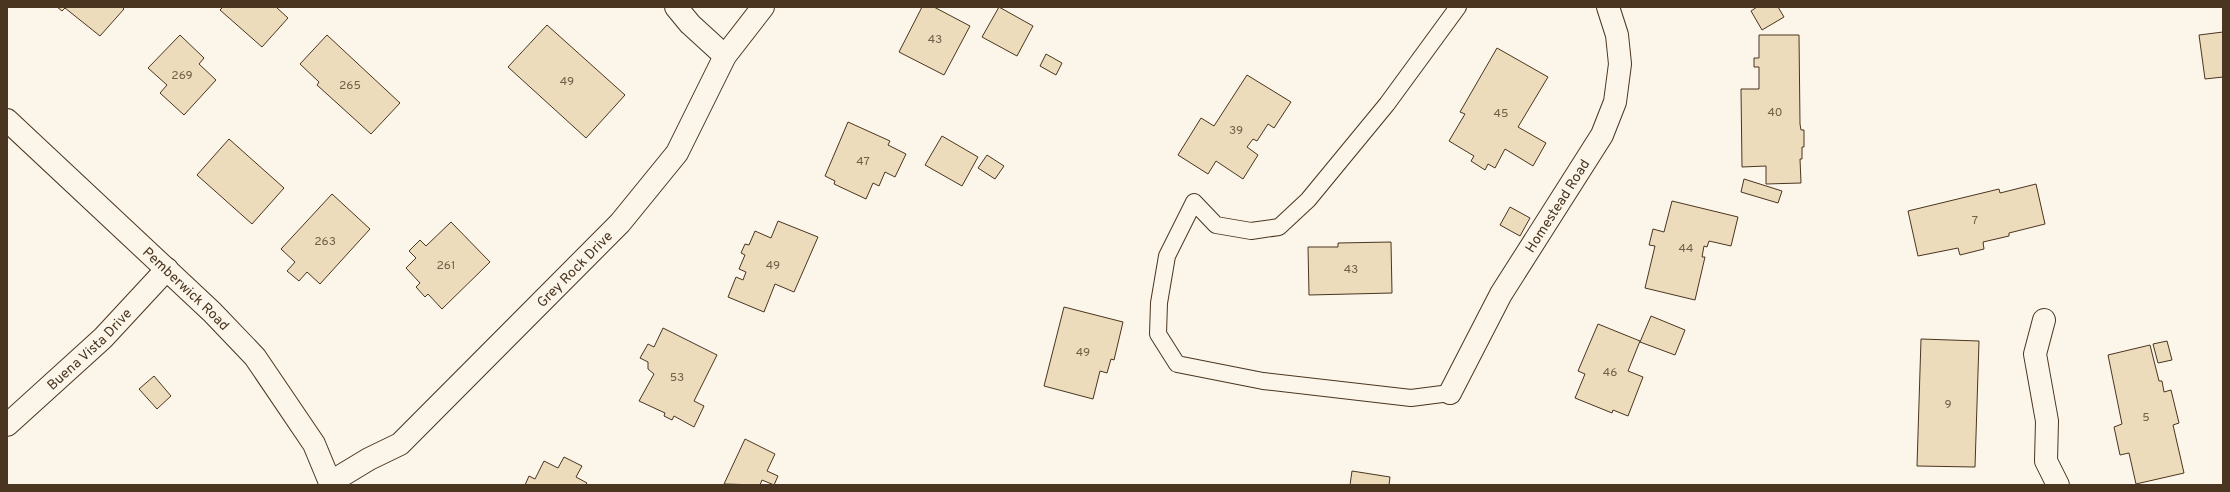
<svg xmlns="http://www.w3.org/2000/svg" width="2230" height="492" font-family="Overpass,sans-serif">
	<rect width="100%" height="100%" fill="#fbf6e9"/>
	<!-- building -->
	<path fill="#ecdcbc" stroke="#4a3520" d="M57 7H122L124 9 100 36 65 8 62 11Z
		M223 7H276L288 18 262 47 220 10Z
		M922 7H934L970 26 944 75 899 52Z
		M999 7 1033 26 1017 56 982 37Z
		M1757 7H1778L1784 17 1762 30 1751 11Z
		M547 25 625 95 586 138 508 67Z
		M2223 32V77L2205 79 2199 35Z
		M180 35 204 58 199 64 216 80 184 115 160 93 167 85 148 68Z
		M327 35 400 103 371 134 317 85 319 82 300 64Z
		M1759 35H1799L1800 124 1801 130H1804V147H1802V159H1800L1801 183 1766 184V166L1742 167 1741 89H1759V67H1754V58H1759Z
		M1497 48 1548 77 1518 127 1546 143 1533 166 1505 149 1495 168 1488 164 1485 170 1471 161 1474 156 1449 141 1465 114 1460 112Z
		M1046 54 1062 63 1056 75 1040 66Z
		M1247 75 1291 102 1274 128 1268 124 1257 141 1253 139 1247 147 1258 155 1243 179 1216 161 1208 174 1178 155 1201 118 1214 126Z
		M848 122 890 141 888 145 906 154 895 177 885 172 879 186 873 183 866 199 834 184 835 181 825 176Z
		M942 136 978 157 962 186 925 165Z
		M229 139 284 188 252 224 197 175Z
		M987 155 1004 166 995 179 978 168Z
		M1744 179 1782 191 1778 203 1741 192Z
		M2036 184 2045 224 2009 233V236L1983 242 1984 249 1960 255 1958 248 1918 256 1908 211 1999 189 2000 193Z
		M332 194 370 229 320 284 307 272 299 281 287 271 295 262 281 249Z
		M1672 201 1738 217 1731 246 1709 241 1707 247 1704 246 1702 257H1705L1695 300 1645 288 1655 246 1649 245 1653 229 1664 232Z
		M1510 207 1530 218 1520 236 1500 225Z
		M778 221 818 237 794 292 775 284 764 312 728 297 736 277 743 280 746 272 739 269 745 255 741 253 745 244 749 245 755 231 771 238Z
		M451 222 490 262 442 309 428 294 425 297 416 287 420 283 406 268 416 258 409 251 420 240 426 246Z
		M1391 242 1392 293 1309 295 1308 247H1338V243Z
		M1064 307 1123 322 1114 360 1111 359 1107 373 1100 371 1093 399 1044 386Z
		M1651 316 1685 330 1675 355 1640 342Z
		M1598 324 1640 341 1628 371 1643 377 1628 416 1613 410 1612 413 1575 398 1585 374 1578 371Z
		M663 328 717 355 694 401 704 406 694 427 674 416 672 420 664 416 665 413 639 401 654 374 648 369V362L640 358 648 344 654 347Z
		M1921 339 1979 341 1975 467 1917 466Z
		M2167 341 2172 360 2158 363 2153 344Z
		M2150 345 2159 381H2162L2164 392 2171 390 2179 423 2173 425 2184 473 2136 484 2129 453 2120 455 2114 427 2122 424 2108 355Z
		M154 376 171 396 157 409 139 389Z
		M745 439 775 454 767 471 778 476 774 485 762 480 760 485 724 484Z
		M564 457 582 466 576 477 587 483 585 485H525L529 476 535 479 544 461 558 468Z
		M1352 471 1390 477 1389 485H1350Z"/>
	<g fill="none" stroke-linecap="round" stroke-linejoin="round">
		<defs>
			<path id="lane" d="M1450 393 1411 398 1263 381 1177 364 1158 334 1159 303 1167 256 1194 202 1216 225 1251 231 1279 227 1308 200 1387 104 1458 7"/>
			<g id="street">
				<path d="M676 7 690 24 725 56"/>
				<path id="s1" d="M7 120 212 312 255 357 314 444 331 485"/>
				<path d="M2044 320 2035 354 2047 421 2046 461 2058 485"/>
				<path id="s2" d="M1450 393 1501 294 1602 135 1615 102 1620 64 1617 35 1608 7"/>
				<path id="s3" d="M7 425 103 338 167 269"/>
				<path id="s4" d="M331 482 369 459 400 444 620 223 677 153 725 56 763 7"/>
			</g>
		</defs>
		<!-- lane casing -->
		<use href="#lane" stroke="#4a3520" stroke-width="18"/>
		<!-- street casing -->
		<use href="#street" stroke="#4a3520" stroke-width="24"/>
		<!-- lane -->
		<use href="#lane" stroke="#fbf6e9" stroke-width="16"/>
		<!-- street -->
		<use href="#street" stroke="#fbf6e9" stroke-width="22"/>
	</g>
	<g text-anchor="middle" stroke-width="3" stroke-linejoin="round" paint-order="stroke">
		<!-- number labels -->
		<g font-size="12" fill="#725f47">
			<text x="935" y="43">43</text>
			<text x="182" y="79">269</text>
			<text x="567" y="85">49</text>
			<text x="350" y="89">265</text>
			<text x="1775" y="116">40</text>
			<text x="1501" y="117">45</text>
			<text x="1236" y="134">39</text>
			<text x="863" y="165">47</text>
			<text x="1975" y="224">7</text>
			<text x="325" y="245">263</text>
			<text x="1686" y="252">44</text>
			<text x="446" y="269">261</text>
			<text x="773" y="269">49</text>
			<text x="1351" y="273">43</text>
			<text x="1083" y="356">49</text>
			<text x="1610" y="376">46</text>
			<text x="677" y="381">53</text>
			<text x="1948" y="408">9</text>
			<text x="2146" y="421">5</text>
		</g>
		<!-- street labels -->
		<g font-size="14" fill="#4a3520" stroke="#fbf6e9">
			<text dy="5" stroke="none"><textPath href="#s2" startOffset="216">Homestead Road</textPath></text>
			<text dy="5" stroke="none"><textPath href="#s4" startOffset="326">Grey Rock Drive</textPath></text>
			<text dy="5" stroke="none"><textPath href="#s1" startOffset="246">Pemberwick Road</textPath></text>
			<text dy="5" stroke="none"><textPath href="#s3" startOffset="112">Buena Vista Drive</textPath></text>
		</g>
	</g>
	<!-- border -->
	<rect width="2230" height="492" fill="none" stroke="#4a3520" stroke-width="16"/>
</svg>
